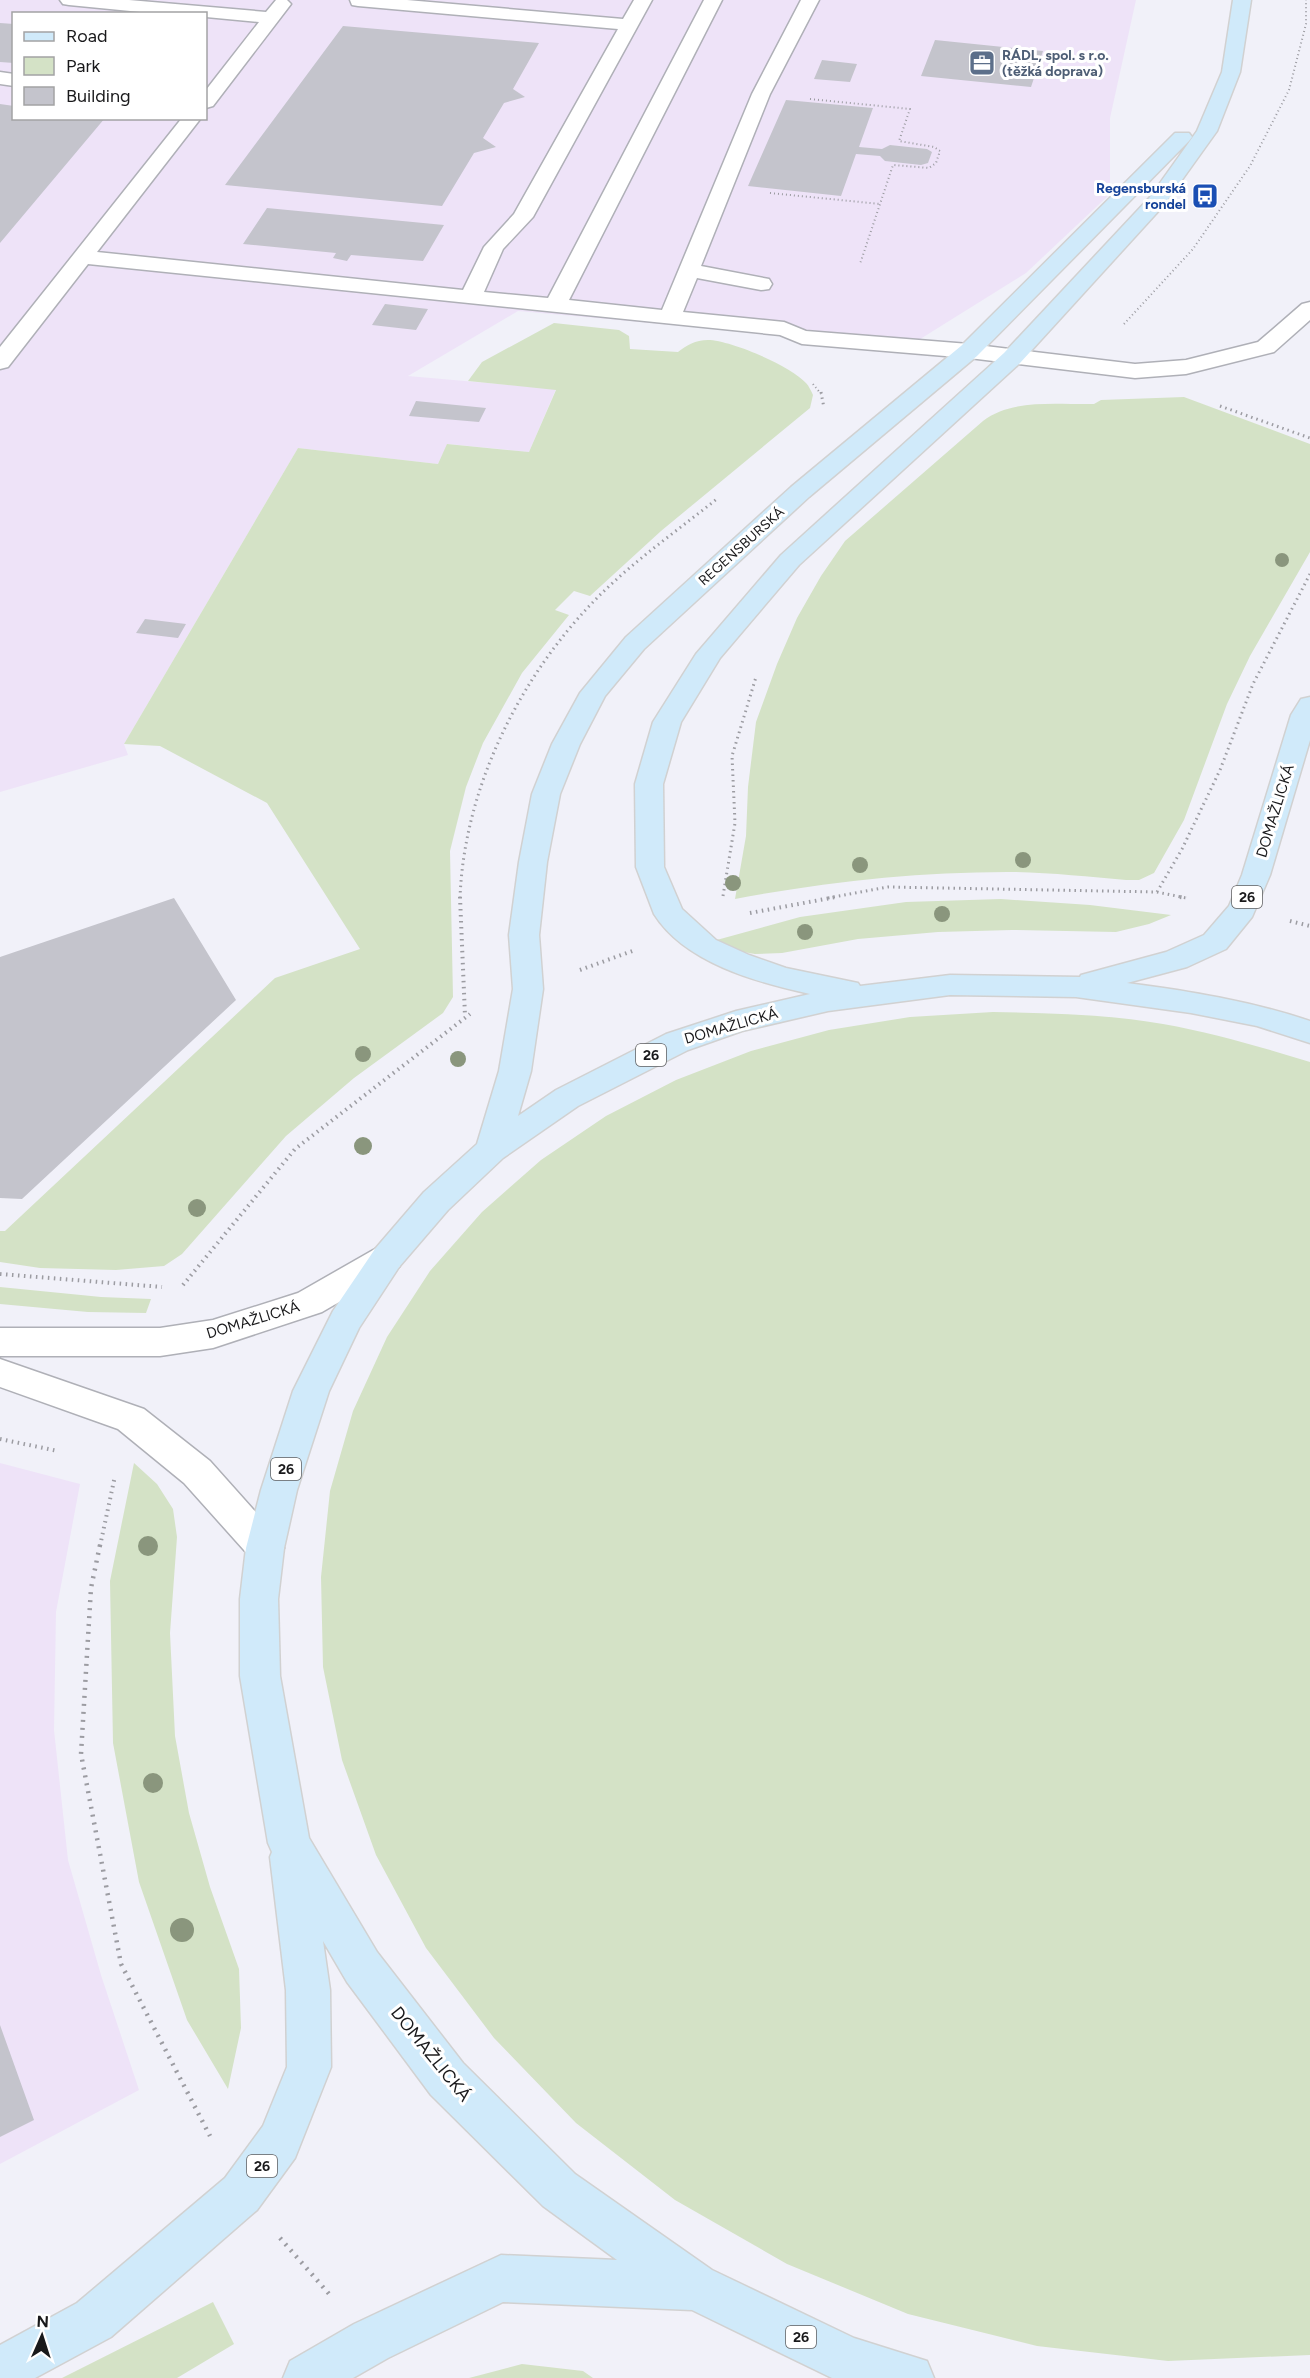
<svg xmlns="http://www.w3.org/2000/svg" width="1310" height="2378" font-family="Figtree,sans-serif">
	<rect width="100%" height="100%" fill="#f1f1f9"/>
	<!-- industrial -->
	<path fill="#eee3f8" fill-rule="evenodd" d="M0 0H1136L1110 118V194L1026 273 909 346 518 311 408 376 556 389 529 452 448 444 438 464 298 448 124 744 128 755 0 792ZM14 14H206V118H14Z
		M0 1463 80 1484 56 1612 54 1730 68 1860 101 1975 139 2090 0 2164Z"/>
	<!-- green -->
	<path fill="#d4e2c6" d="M554 323 619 330 629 336 630 349 678 352C687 345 695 340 708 340 730 340 791 366 806 383 809 386 811 391 813 395L810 408 661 531 590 596 574 591 555 610 569 615 522 673 483 743 466 787 450 851 453 997 443 1013 354 1078 286 1136 182 1254 164 1266 116 1270 40 1268 0 1262V1231H5L275 978 360 949 267 803 160 746 124 744 298 448 438 464 447 444 529 452 556 390 468 381 482 362Z
		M1184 397 1310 444V552L1250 656 1227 704 1184 820 1154 873 1139 880H1126C1087 877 1047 872 1007 872 916 872 825 882 735 899L746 836 748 787 756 722 777 664 797 618 821 576 845 541 983 421C1012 398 1059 405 1094 404L1101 400Z
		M1001 899 1090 905 1171 915 1149 924 1116 932 1012 930 938 932 858 939 782 953 755 954 726 949 713 941 800 917 906 902Z
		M993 1012C1049 1013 1107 1014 1163 1024 1213 1033 1261 1047 1310 1062V2355L1168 2361 1037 2346 908 2314 787 2264 675 2200 576 2123 494 2038 426 1948 376 1855 342 1760 323 1667 321 1577 330 1491 353 1411 387 1337 430 1271 482 1212 541 1160 606 1116 676 1080 751 1051 829 1030 910 1017Z
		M0 1287 101 1297 151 1299 146 1313 88 1312 0 1304Z
		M134 1463 157 1484 173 1509 177 1537 170 1633 175 1736 189 1813 210 1887 239 1969 241 2028 228 2089 187 2020 139 1882 113 1743 110 1581Z
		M213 2302 234 2344 177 2378H62Z
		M522 2364 583 2371 593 2378H469Z"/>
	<!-- building -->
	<path fill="#c4c4cc" d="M0 23 14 24V63L0 62Z
		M343 26 539 43 513 89 525 97 504 103 483 138 496 147 474 153 442 206 225 185Z
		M935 40 1043 51 1031 87 921 76Z
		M822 60 857 64 850 82 814 79Z
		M786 100 873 108 859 147 882 149 890 145 927 149 932 152 928 163 921 165 885 161 880 156 856 154 841 196 748 186Z
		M0 104 14 106V118H105L0 243Z
		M267 208 444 225 423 261 351 255 347 261 333 258 336 253 243 244Z
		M385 304 428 309 416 330 372 325Z
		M416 401 486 408 479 422 409 416Z
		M145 619 186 624 178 638 136 633Z
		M174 898 236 1000 22 1199 0 1198V957Z
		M0 2025 34 2120 0 2137Z"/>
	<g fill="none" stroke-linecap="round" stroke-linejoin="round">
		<defs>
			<path id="minor" d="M60 0H129L266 12 276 0H287L291 4 213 106 206 108V90L259 22 206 17V14H161L69 5 63 4Z
				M350 0H407L623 19 634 0H652L533 217 503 249 484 292 548 298 704 0H722L569 300 662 310 752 94 801 0H819L770 94 701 266 769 279 772 284 769 289 761 290 697 278 683 312 784 322 806 331 969 344 1135 364 1186 360 1258 342 1302 304 1310 302V320L1274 352 1186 374 1135 378 969 358 802 344 780 335 88 264 8 367 0 369V347L182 118H201L97 252 463 290 484 247 514 214 618 29 358 6 352 5Z
				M0 72 14 74V86L0 84Z
				M387 1245 399 1249 404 1258 399 1267 322 1312 213 1348 160 1356H0V1328H160L213 1320 298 1293 375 1249Z
				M0 1359 144 1409 210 1461 278 1537 284 1548 278 1559 265 1564 252 1559 184 1483 118 1429 0 1387Z"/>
			<path id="major" d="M1233 0H1251L1240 72 1217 131 1164 205 1020 363 799 565 720 658 681 722 663 784 664 867 682 909 716 940 749 955 786 968 858 983 860 986 950 975 1080 977 1081 975 1166 952 1204 935 1229 906 1242 875 1291 715 1301 699 1310 697V740L1270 875 1252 917 1226 949 1187 967 1127 983C1189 991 1250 1001 1310 1021V1043L1257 1026 1191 1013 1076 997 950 995 828 1011 742 1031 688 1050 578 1106 503 1158 448 1210 399 1267 359 1328 329 1391 297 1490 284 1548 278 1599 280 1676 309 1838 377 1952 463 2063 575 2174 712 2270 854 2338 927 2361 934 2378H832L692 2310 503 2302 388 2358 353 2378H283L290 2361 354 2324 501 2255 617 2260 543 2206 431 2095 347 1982 323 1941 330 1990 331 2067 295 2158 257 2210 111 2337 35 2378H0V2345L77 2303 225 2178 263 2126 287 2067 286 1990 270 1857 272 1852 268 1843 240 1676V1599L246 1548 261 1490 293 1391 333 1311 375 1249 424 1192 477 1144 499 1071 513 989 509 935 519 862 532 794 552 744 580 693 626 637 791 487 961 346 1175 133H1189L1192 137 1189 141 977 356 809 497 644 649 605 696 580 744 560 794 547 862 539 935 543 989 531 1071 518 1116 556 1090 666 1034 736 1011 810 994C756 982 685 963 654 914L636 867 635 784 653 722 696 654 781 555 1004 353 1150 197 1197 131 1222 72Z"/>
		</defs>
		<!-- minor casing -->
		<use href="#minor" stroke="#afb0b7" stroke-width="3"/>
		<!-- major casing -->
		<use href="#major" stroke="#d1d1d1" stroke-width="3"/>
		<!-- path-far3 -->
		<path stroke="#9c9ca2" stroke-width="2" stroke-dasharray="1 3" stroke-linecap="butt" d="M810 99 910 109 899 141 934 147 940 151 936 163 929 168 893 165 860 264
			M770 193 880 204
			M1124 324 1193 249 1250 166 1289 90 1306 24V0
			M813 384 821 394"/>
		<!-- path-far2 -->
		<path stroke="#9c9ca2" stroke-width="3" stroke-dasharray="1.5 4" stroke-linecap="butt" d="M821 392 824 408
			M1220 406 1310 438
			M1157 892 1182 849 1220 770 1253 684 1310 574
			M723 896 735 823 732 756 756 677
			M460 898C464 789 519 678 595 600 632 562 677 531 718 498
			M828 898 888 887 1157 892 1186 898"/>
		<!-- path-far1 -->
		<path stroke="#9c9ca2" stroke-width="4" stroke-dasharray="1.5 4.5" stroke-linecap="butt" d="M460 897 465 1016
			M1180 897 1186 898
			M750 913 836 897
			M1290 921 1310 926
			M580 970 635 950
			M0 1274 162 1287
			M183 1285 295 1149 470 1014
			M0 1439 58 1451
			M100 1546 115 1476"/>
		<!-- path -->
		<path stroke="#9c9ca2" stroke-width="4.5" stroke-dasharray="2 6" stroke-linecap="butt" d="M100 1545 91 1588 81 1754 121 1964 210 2136
			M280 2238 330 2295"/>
		<!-- minor -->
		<use href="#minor" fill="#fff" fill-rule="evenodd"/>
		<!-- major -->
		<use href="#major" fill="#d0eafa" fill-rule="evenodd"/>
	</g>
	<!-- trees -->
	<g fill="#8a967d">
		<circle cx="1282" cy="560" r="7"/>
		<circle cx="1023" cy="860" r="8"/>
		<circle cx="860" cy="865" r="8"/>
		<circle cx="733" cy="883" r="8"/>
		<circle cx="942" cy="914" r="8"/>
		<circle cx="805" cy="932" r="8"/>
		<circle cx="363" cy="1054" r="8"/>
		<circle cx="458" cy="1059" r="8"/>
		<circle cx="363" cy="1146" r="9"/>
		<circle cx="197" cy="1208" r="9"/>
		<circle cx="148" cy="1546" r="10"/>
		<circle cx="153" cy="1783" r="10"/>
		<circle cx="182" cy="1930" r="12"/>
	</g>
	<!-- icons -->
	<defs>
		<symbol id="office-square" viewBox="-11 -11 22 22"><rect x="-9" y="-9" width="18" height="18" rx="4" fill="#5c6f8a" stroke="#fff"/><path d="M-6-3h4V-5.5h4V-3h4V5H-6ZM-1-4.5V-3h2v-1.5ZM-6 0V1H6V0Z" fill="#fff"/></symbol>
		<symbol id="bus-square" viewBox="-11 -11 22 22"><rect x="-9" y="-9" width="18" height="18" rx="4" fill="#1a4fb4" stroke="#fff"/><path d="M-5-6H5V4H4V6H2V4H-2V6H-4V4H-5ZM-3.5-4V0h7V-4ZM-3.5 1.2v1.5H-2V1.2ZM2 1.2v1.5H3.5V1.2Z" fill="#fff"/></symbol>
	</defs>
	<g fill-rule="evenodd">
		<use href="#office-square" x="967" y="48" width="30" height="30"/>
		<use href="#bus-square" x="1190" y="181" width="30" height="30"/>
	</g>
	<g text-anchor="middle" stroke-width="6" stroke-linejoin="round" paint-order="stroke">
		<!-- far-service labels -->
		<g font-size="14" font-weight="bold" fill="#4e5e75" stroke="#fff" text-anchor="start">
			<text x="1002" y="60">RÁDL, spol. s r.o.<tspan x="1002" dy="16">(těžká doprava)</tspan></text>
		</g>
		<!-- far-transit labels -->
		<g font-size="14" font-weight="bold" fill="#164399" stroke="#fff" text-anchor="end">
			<text x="1186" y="193">Regensburská<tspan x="1186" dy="16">rondel</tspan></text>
		</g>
		<!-- far-street labels -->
		<g font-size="14" fill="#19191b" stroke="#fff">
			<text transform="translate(741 546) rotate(-42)" y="5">REGENSBURSKÁ</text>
		</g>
		<!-- shield labels -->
		<g fill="#fff" stroke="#5e5e5f" stroke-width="1.5">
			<rect x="1232" y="886" width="30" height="22" rx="4.5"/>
			<rect x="636" y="1044" width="30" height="22" rx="4.5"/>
			<rect x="271" y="1458" width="30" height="22" rx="4.5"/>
			<rect x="247" y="2155" width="30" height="22" rx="4.5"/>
			<rect x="786" y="2326" width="30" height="22" rx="4.5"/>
		</g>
		<g font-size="14" font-weight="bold" fill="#19191b">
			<text x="1247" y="902">26</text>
			<text x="651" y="1060">26</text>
			<text x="286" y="1474">26</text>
			<text x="262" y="2171">26</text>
			<text x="801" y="2342">26</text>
		</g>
		<!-- street labels -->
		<g font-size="15" fill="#19191b" stroke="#fff">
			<text transform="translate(1275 811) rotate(-73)" y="5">DOMAŽLICKÁ</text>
			<text transform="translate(731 1026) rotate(-16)" y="5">DOMAŽLICKÁ</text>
			<text transform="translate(253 1320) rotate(-17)" y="5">DOMAŽLICKÁ</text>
		</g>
		<!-- near-street labels -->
		<g font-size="18" fill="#19191b" stroke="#fff">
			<text transform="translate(431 2054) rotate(51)" y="6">DOMAŽLICKÁ</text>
		</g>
	</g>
	<!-- legend -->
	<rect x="12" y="12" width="195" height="108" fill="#ffffff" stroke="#a3a3a4" stroke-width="1.5"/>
	<rect x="24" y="32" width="30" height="9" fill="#d0eafa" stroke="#a3a3a4" stroke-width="1.5"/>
	<text x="66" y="42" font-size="18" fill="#19191b">Road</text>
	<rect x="24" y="57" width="30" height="18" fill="#d4e2c6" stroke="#a3a3a4" stroke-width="1.5"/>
	<text x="66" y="72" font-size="18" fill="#19191b">Park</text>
	<rect x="24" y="87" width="30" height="18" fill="#c4c4cc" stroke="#a3a3a4" stroke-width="1.5"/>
	<text x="66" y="102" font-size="18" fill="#19191b">Building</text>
	<!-- north arrow -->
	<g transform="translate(42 2336) rotate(3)" stroke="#ffffff" stroke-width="4.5" paint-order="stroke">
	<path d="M0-4.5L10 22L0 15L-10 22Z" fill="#19191b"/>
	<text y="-9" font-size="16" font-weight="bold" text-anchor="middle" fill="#19191b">N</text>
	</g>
</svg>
